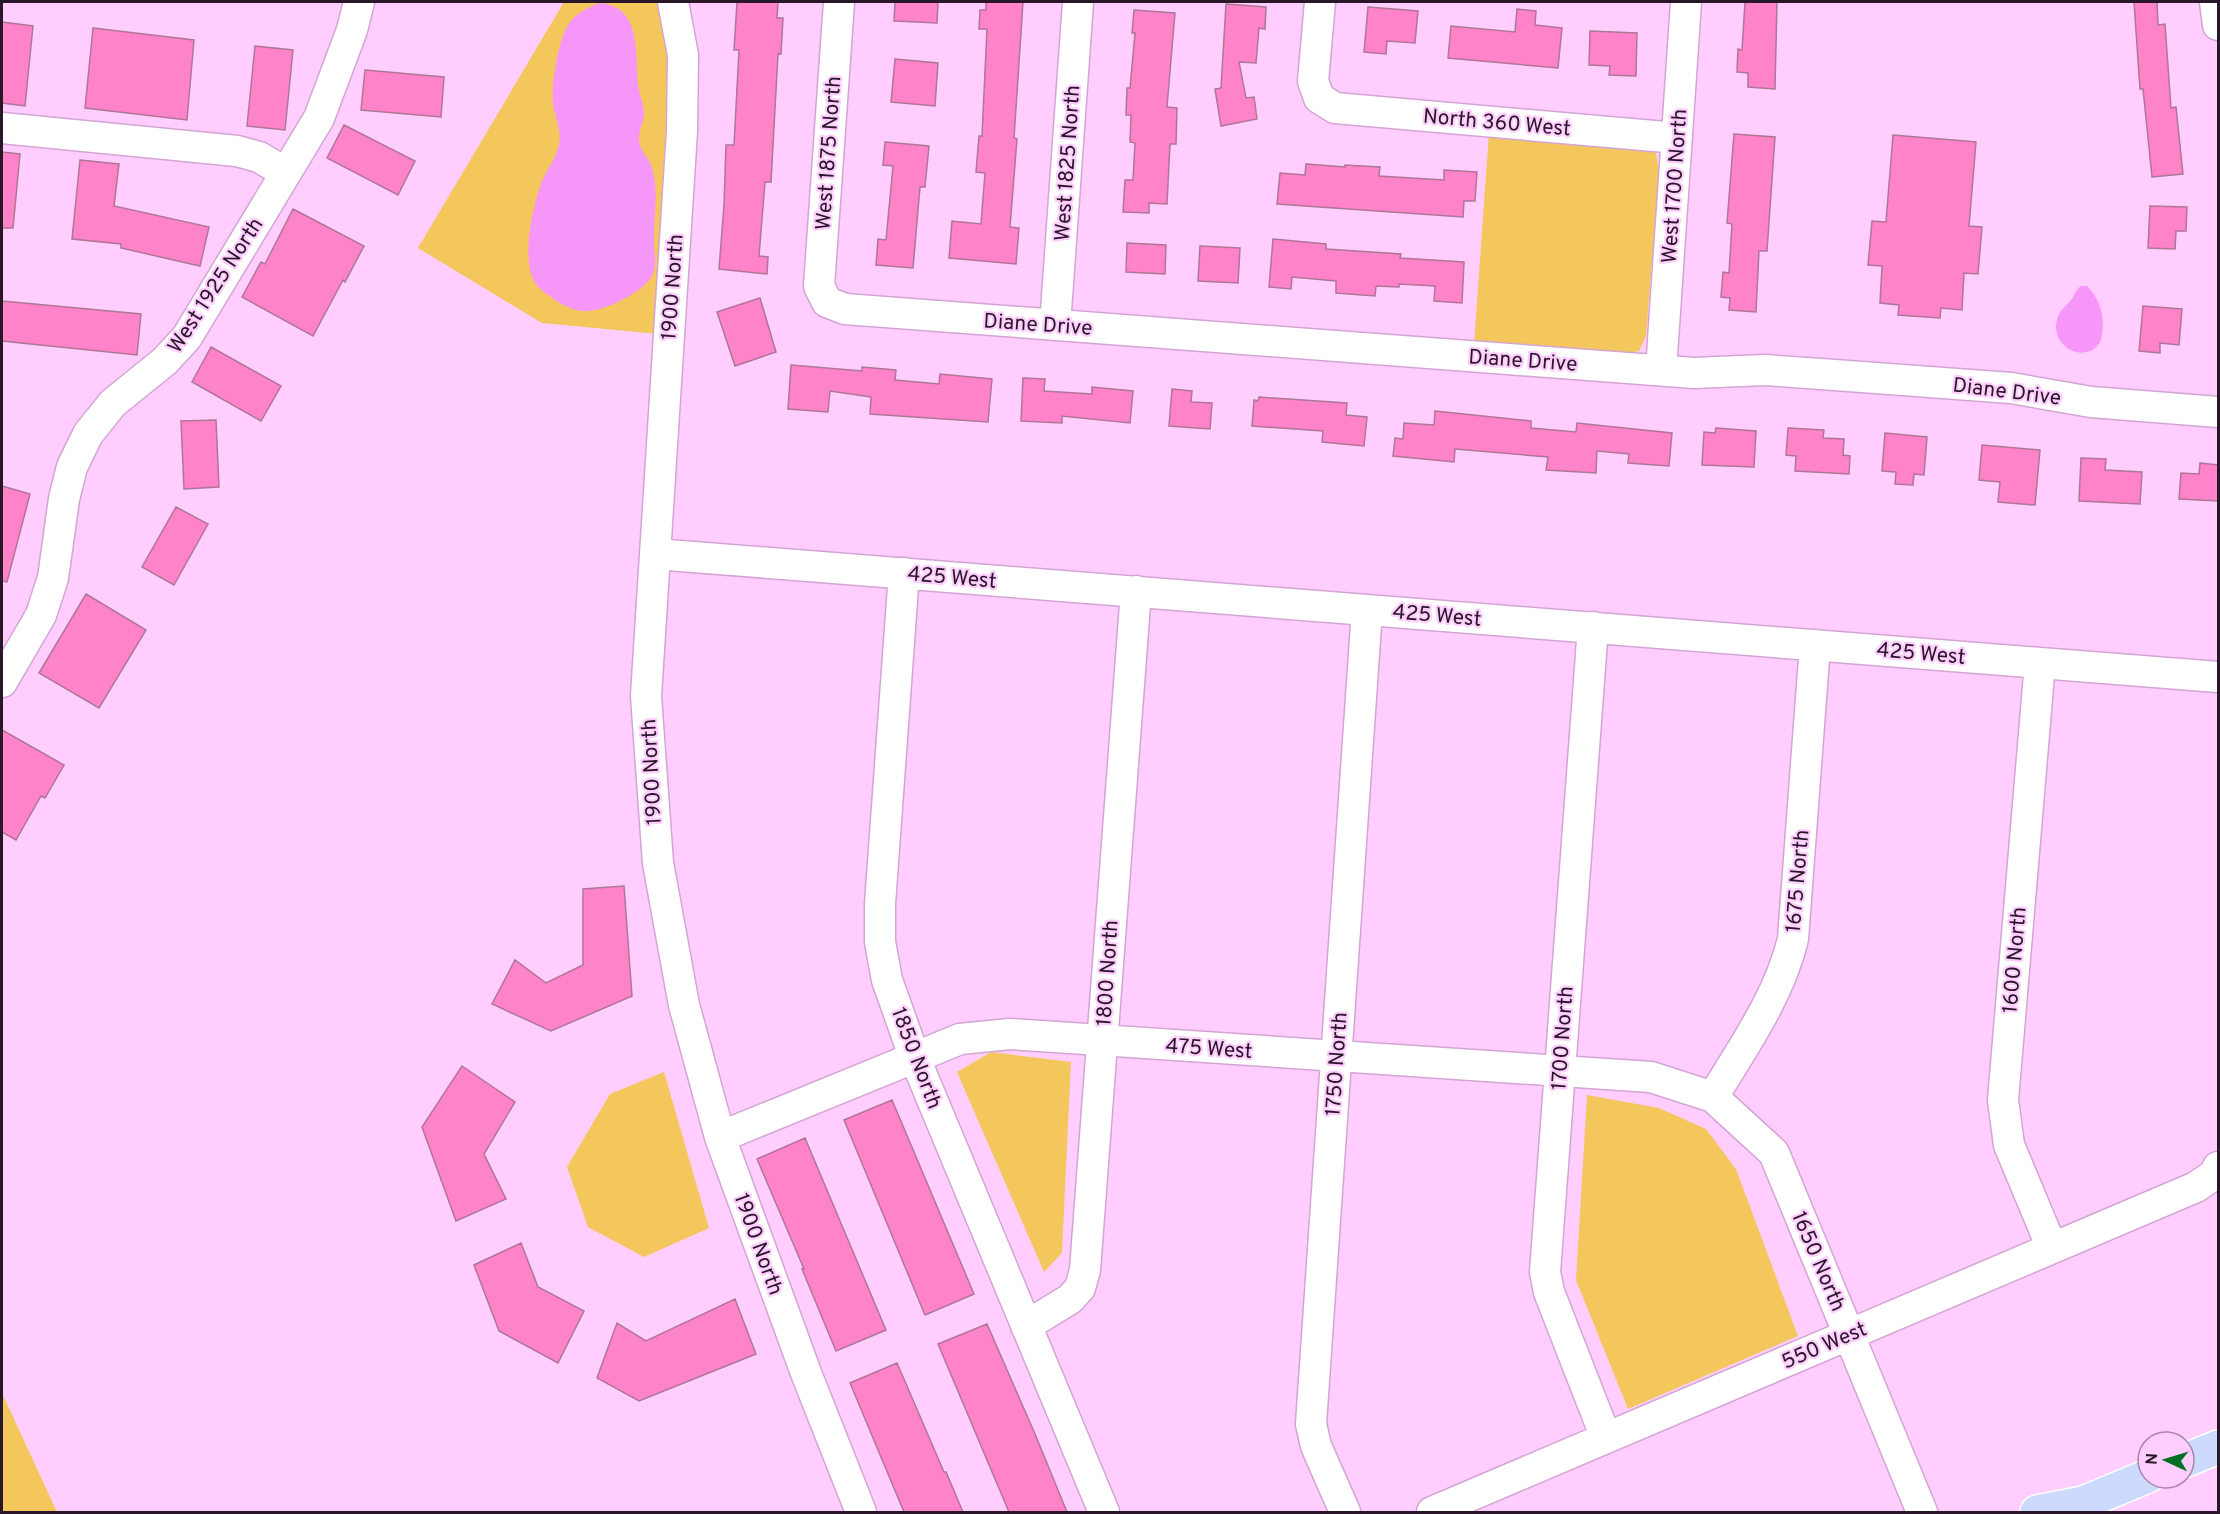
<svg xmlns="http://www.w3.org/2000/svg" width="2220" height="1514" font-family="Overpass,sans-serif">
	<rect width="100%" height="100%" fill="#ffceff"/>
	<!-- green -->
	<path fill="#f4c75c" d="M564 2H657L673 61 658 334 542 323 418 248Z
		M1489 132 1637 145 1656 153 1659 172 1646 336 1639 351 1624 354 1474 344Z
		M991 1052 1071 1062 1062 1253 1044 1272 957 1072Z
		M664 1072 709 1228 644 1257 588 1227 567 1167 610 1094Z
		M1587 1095 1659 1108 1706 1129 1736 1169 1798 1336 1628 1409 1576 1280Z
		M2 1393 57 1512H2Z"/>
	<!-- water -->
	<path fill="#f796f9" d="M601 3C642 8 635 53 638 84 639 95 644 104 644 115 643 124 638 132 639 141 640 150 648 157 651 165 660 189 653 218 654 242 654 253 658 267 651 277 642 293 603 312 585 311 571 311 559 303 548 295 542 291 535 285 533 279 522 254 533 205 542 181 547 169 557 157 559 144 562 131 555 118 553 104 551 84 558 42 568 25 575 14 589 6 601 3Z
		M2081 286H2087C2097 296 2103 310 2103 324 2102 332 2103 340 2097 346 2081 363 2050 345 2057 319 2059 311 2066 306 2071 300 2075 295 2075 290 2081 286Z"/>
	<!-- building -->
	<path fill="#fe83c9" stroke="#b07695" stroke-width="1.5" d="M737 2H778L777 18H783L781 54H778L771 182H765L759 256 768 257 767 274 719 269 724 205 726 145H734L739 50H734Z
		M895 2H938L937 23 894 21Z
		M986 2H1023L1014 138 1017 139 1010 227 1019 228 1016 264 949 258 952 221 981 224 985 173 976 172 979 136H982L987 29H979L980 10H986Z
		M1745 2H1777L1775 89 1748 87V73L1737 72 1738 49 1742 50Z
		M2134 2H2157L2158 25 2165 24 2171 108 2176 107 2183 174 2152 177 2143 89H2140Z
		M1226 4 1266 7 1265 29 1259 28 1256 63 1239 62 1246 98 1254 97 1257 119 1221 126 1215 89 1221 88Z
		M1368 7 1418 11 1415 43 1387 41 1386 54 1364 52Z
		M1517 9 1536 11 1535 25 1562 28 1558 68 1448 58 1451 26 1515 32Z
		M1134 10 1175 13 1167 107 1177 108 1176 144H1170L1167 204 1149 203V213L1123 212 1125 180H1133L1135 143 1130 142 1131 115H1126L1127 88H1130L1135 33H1132Z
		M2 22 33 26 25 106 2 103Z
		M93 28 194 40 187 120 85 108Z
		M1590 31 1637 33 1636 76 1609 75 1610 66 1589 65Z
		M255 46 293 50 285 130 247 126Z
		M895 59 938 63 935 106 891 102Z
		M365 70 444 77 441 117 361 110Z
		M344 125 415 161 398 195 327 158Z
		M1734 134 1775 137 1767 251H1759L1756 312 1729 310 1730 298 1721 297 1723 272 1729 273 1732 224 1727 223Z
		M1893 135 1976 142 1969 226 1982 227 1978 274 1964 273 1962 310 1941 308 1940 318 1898 315 1899 305 1880 303 1882 266 1868 265 1872 221 1886 222Z
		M885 142 929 146 925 187H920L913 268 876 265 878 239 886 240 893 166 883 165Z
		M2 152 20 154 13 228H2Z
		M80 160 119 164 114 206 209 227 200 266 121 248V244L72 239Z
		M1306 164 1345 167V165L1380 167 1379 176 1444 180V170L1477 172 1475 201H1464L1463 217 1277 204 1280 173 1305 175Z
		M2150 206 2187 207 2186 231H2176L2175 249 2148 248Z
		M293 209 364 246 345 282 343 280 313 336 242 297 261 262 265 264Z
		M1273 239 1326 244V249L1401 254 1400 258 1464 262 1462 303 1434 301 1435 286 1399 284V287L1376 286 1375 296 1336 293V281L1292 277 1291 289 1269 287Z
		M1127 243 1166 245 1165 274 1126 272Z
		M1200 246 1240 248 1238 283 1198 281Z
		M760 298 776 352 735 366 717 312Z
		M2 301 141 314 137 355 2 341Z
		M2143 306 2182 309 2179 345 2160 343V353L2139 351Z
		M211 347 281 386 261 421 192 382Z
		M791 365 862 371V367L896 370 895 380 939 384 940 374 992 379 988 422 870 414 871 397 830 391 828 412 788 409Z
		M1023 378 1045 379 1044 391 1092 394V387L1133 391 1130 423 1062 416V423L1021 421Z
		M1172 389 1192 391 1191 402 1212 403 1210 429 1169 426Z
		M1259 397 1347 403 1346 415 1367 417 1364 446 1322 442 1323 431 1252 426 1254 400 1258 401Z
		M1435 411 1531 421V428L1576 432 1577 423 1672 433 1669 466 1628 463 1629 454 1597 451 1596 473 1546 470 1548 457 1455 449 1454 462 1393 456 1395 438 1403 439 1404 423 1434 425Z
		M216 420 219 487 184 489 181 421Z
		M1716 428 1756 431 1754 467 1702 465 1704 432 1715 433Z
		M1788 428 1824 430 1823 438 1844 439 1843 455 1850 456 1849 474 1795 471 1796 456 1786 455Z
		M1885 433 1927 437 1924 475 1914 474 1913 485 1895 484 1896 472 1882 471Z
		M1982 445 2040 450 2035 505 1998 502 2000 482 1979 480Z
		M2081 458 2106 459 2105 470 2142 472 2140 504 2079 501Z
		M2200 463 2218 465V501L2179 499 2181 473 2199 474Z
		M2 486 30 494 7 582 2 581Z
		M176 507 208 524 174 585 142 567Z
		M86 594 146 630 99 708 39 673Z
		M2 730 64 765 45 798 41 796 16 840 2 832Z
		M624 886 632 996 551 1031 492 1004 515 960 546 983 583 965V889Z
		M462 1066 515 1102 484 1154 506 1199 456 1221 422 1127Z
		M892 1100 974 1294 925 1315 844 1120Z
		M805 1138 886 1330 836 1351 802 1269H804L757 1159Z
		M521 1243 538 1287 584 1311 558 1363 499 1331 474 1265Z
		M735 1299 756 1354 639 1401 597 1378 617 1323 646 1341Z
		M987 1324 1035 1434 1067 1512H1009L938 1344Z
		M897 1363 944 1472H946L963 1512H904L850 1383Z"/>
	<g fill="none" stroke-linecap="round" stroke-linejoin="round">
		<defs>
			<path id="minor" d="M673 2 683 55 682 131 646 696 658 863 684 1005 720 1137 806 1373 861 1512
				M839 2 819 286 827 302 845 309 1694 373 1765 370 1821 374 2011 388 2091 402 2218 412
				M1320 2 1313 81 1319 98 1335 108 1677 138
				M2215 2 2218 25
				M2 128 237 151 259 157 286 173
				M1055 325 1078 2
				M1661 370 1686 2
				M655 554 2218 677
				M904 573 880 904V942L887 980 914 1056 1104 1512
				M1593 627 1545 1272 1549 1292 1606 1438
				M2040 663 2003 1100 2009 1145 2052 1248
				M2 682 41 615 53 578 64 499 72 467 88 434 113 403 165 361 187 337 319 118 352 30 359 2
				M1713 1097C1743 1047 1779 997 1793 939L1815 645
				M720 1137 960 1039 1010 1034 1651 1077 1713 1097 1774 1153 1922 1512
				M1026 1326 1070 1299 1080 1288 1085 1270 1136 591
				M1345 1512 1316 1446 1311 1424 1367 610
				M1432 1512 2196 1187 2215 1174 2218 1167"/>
			<path id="major" d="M2184 1461 2218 1447
				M2037 1512 2083 1503 2148 1476"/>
		</defs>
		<!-- minor casing -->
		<use href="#minor" stroke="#d4a5d4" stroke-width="33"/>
		<!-- major casing -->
		<use href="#major" stroke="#fff" stroke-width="36"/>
		<!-- minor -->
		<use href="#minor" stroke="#fff" stroke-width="30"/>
		<!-- major -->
		<use href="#major" stroke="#ccdbfd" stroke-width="33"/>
	</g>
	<g text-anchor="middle" stroke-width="4.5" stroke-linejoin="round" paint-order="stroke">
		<!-- street labels -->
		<g font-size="21" fill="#291729" stroke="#ffceff">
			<text transform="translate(1497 122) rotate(5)" y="7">North 360 West</text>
			<text transform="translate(828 153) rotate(-86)" y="7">West 1875 North</text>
			<text transform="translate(1067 163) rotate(-86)" y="7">West 1825 North</text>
			<text transform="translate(1674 186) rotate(-86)" y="7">West 1700 North</text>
			<text transform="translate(215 285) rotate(-57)" y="7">West 1925 North</text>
			<text transform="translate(672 287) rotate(-86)" y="7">1900 North</text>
			<text transform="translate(1038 324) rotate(4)" y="7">Diane Drive</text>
			<text transform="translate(1523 360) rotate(4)" y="7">Diane Drive</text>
			<text transform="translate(2007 391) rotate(7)" y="7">Diane Drive</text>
			<text transform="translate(952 577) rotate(5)" y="7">425 West</text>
			<text transform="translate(1437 615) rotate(5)" y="7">425 West</text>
			<text transform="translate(1921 653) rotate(5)" y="7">425 West</text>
			<text transform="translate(651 772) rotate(-93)" y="7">1900 North</text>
			<text transform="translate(1797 881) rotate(-85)" y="7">1675 North</text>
			<text transform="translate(2014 960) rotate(-85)" y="7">1600 North</text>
			<text transform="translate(1107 973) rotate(-86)" y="7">1800 North</text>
			<text transform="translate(1562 1038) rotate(-86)" y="7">1700 North</text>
			<text transform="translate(1209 1048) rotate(4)" y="7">475 West</text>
			<text transform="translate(917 1058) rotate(69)" y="7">1850 North</text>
			<text transform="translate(1336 1064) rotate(-86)" y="7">1750 North</text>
			<text transform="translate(759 1244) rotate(70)" y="7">1900 North</text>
			<text transform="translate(1819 1261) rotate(67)" y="7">1650 North</text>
			<text transform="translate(1824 1345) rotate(-23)" y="7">550 West</text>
		</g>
	</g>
	<!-- border -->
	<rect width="2220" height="1514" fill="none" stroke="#291729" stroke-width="6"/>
	<!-- north arrow -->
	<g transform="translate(2166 1460) rotate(274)"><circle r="28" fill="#ffceff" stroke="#a985a9" stroke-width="1.5"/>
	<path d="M0-4.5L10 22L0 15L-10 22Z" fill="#007022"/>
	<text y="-9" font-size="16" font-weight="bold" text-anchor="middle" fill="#291729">N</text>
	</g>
</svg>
